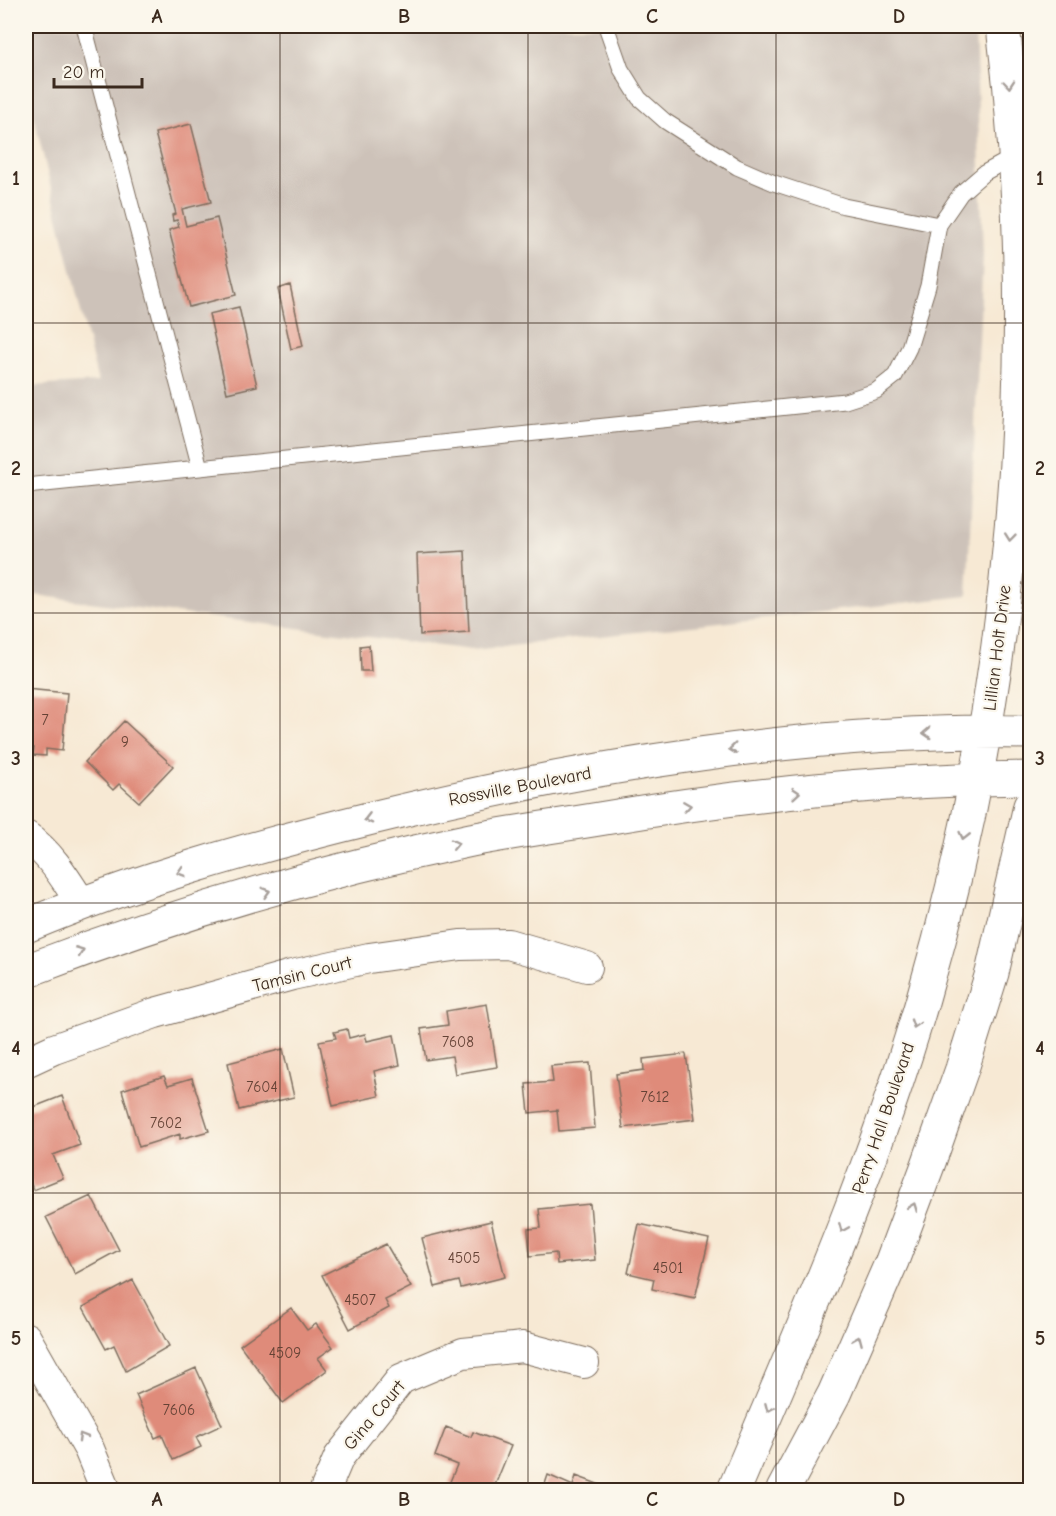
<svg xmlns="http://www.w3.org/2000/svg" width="1056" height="1516" font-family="'Comic Neue',sans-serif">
	<rect width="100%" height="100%" fill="#fbf7ec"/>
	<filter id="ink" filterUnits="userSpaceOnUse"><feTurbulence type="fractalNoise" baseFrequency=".0167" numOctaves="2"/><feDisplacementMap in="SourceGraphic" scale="12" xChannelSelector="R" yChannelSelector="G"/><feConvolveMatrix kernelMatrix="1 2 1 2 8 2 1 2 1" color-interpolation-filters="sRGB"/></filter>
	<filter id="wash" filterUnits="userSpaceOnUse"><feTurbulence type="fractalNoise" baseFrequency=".008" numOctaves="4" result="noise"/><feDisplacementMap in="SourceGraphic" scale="24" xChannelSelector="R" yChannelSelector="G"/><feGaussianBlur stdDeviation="1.35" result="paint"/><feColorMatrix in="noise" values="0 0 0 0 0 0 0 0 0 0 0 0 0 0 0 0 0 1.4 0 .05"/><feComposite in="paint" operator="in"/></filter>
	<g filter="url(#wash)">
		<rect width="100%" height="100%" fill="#f7e9d4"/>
		<!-- industrial -->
		<path fill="#cdc2b9" d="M26 26H975L983 255 967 596 472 650 26 594V430L31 386 98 382 26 84Z"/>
		<g id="blocks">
			<!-- building -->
			<path fill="#df8b7a" d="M191 124 211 202 182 209 186 226 217 218 236 295 189 307 169 230 179 227 177 220 173 221 172 215 176 214 155 133Z
				M290 285 303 346 291 349 278 289Z
				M239 307 257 386 227 393 209 314Z
				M465 551 469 632 420 635 417 554Z
				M369 645 371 671H361L360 646Z
				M26 689 67 693 62 751 46 749V756L33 755 34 748H26Z
				M124 721 173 766 139 802 119 784 113 790 85 762Z
				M487 1004 497 1067 455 1074 452 1056 426 1060 421 1029 448 1025 446 1011Z
				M347 1029 349 1038 365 1034 367 1041 394 1035 400 1065 374 1071 379 1096 333 1106 319 1041 336 1038 334 1032Z
				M283 1049 294 1097 239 1110 228 1063Z
				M686 1054 695 1119 623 1128 616 1074 644 1070 643 1059Z
				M590 1063 595 1128 559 1131 557 1110 529 1113 526 1084 553 1082 551 1066Z
				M164 1076 168 1085 192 1078 209 1131 180 1139V1134L139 1147 122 1090Z
				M62 1096 80 1145 53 1155 63 1178 33 1190 26 1169V1110Z
				M91 1196 119 1250 75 1274 46 1217Z
				M590 1204 595 1260 557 1264 556 1253 530 1256 528 1229 541 1228 539 1209Z
				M491 1221 505 1277 461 1288 459 1281 435 1287 422 1238Z
				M639 1224 709 1239 695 1298 652 1289 654 1279 628 1273Z
				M386 1244 411 1287 385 1300 389 1308 350 1329 322 1275Z
				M133 1280 169 1346 126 1371 114 1345 106 1349 83 1307Z
				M291 1308 307 1330 316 1324 333 1347 318 1358 327 1370 283 1403 240 1345Z
				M196 1368 222 1425 196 1437 201 1447 173 1460 162 1435 155 1438 136 1395Z
				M446 1427 471 1437 473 1432 511 1446 493 1490H466L449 1484 457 1465 435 1456Z
				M548 1475 573 1486 576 1476 614 1490H543Z"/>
		</g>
	</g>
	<g filter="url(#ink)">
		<use href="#blocks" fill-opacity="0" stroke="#7d6d5e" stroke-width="1.5"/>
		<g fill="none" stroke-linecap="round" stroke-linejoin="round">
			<defs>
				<path id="service" d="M84 26 200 468
					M606 26 621 69 639 98 665 121 737 167 774 183 844 206 939 225
					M26 486 845 401 876 391 895 376 909 348 928 286 939 225 961 193 984 173 1015 156"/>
				<path id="minor" d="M26 836C50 853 65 878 81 903
					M26 1062 54 1049 155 1013 292 975 369 958 460 945 508 944 587 967
					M26 1338 89 1449 106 1490
					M325 1490 339 1457 401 1379 463 1353 523 1347 584 1363"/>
				<path id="secondary" d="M26 926C138 879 257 846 376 817 590 765 810 729 1030 732
					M26 971C170 916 320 871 471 840 513 832 556 826 599 819 741 795 886 780 1030 778
					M734 1490C802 1330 873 1170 922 1002 1014 687 1043 352 1003 26
					M783 1490 834 1394 892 1261 928 1165 962 1069 992 973 1030 806"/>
			</defs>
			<!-- service casing -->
			<use href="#service" stroke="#7d6d5e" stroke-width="17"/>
			<!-- minor casing -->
			<use href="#minor" stroke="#7d6d5e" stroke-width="32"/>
			<!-- secondary casing -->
			<use href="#secondary" stroke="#7d6d5e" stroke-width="35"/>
			<!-- service -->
			<use href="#service" stroke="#fff" stroke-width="15"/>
			<!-- minor -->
			<use href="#minor" stroke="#fff" stroke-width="30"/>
			<!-- secondary -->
			<use href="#secondary" stroke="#fff" stroke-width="33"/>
		</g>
		<!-- one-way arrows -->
		<defs><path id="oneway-chevron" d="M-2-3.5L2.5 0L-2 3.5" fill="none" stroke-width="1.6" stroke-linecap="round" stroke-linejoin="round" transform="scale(1.5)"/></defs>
		<g stroke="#a79f9a">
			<use href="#oneway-chevron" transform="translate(1009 84) rotate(85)"/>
			<use href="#oneway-chevron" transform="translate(1010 537) rotate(96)"/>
			<use href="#oneway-chevron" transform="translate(927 733) rotate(177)"/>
			<use href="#oneway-chevron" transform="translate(733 749) rotate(173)"/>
			<use href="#oneway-chevron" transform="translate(796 793) rotate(-5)"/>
			<use href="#oneway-chevron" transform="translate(687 806) rotate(-8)"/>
			<use href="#oneway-chevron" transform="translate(368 819) rotate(166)"/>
			<use href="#oneway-chevron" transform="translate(964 836) rotate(103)"/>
			<use href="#oneway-chevron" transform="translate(455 844) rotate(-12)"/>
			<use href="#oneway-chevron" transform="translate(181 872) rotate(163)"/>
			<use href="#oneway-chevron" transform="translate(266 892) rotate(-16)"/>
			<use href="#oneway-chevron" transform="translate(80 951) rotate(-21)"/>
			<use href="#oneway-chevron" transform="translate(915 1024) rotate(108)"/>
			<use href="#oneway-chevron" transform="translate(913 1207) rotate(-69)"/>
			<use href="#oneway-chevron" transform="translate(843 1228) rotate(112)"/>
			<use href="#oneway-chevron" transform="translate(858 1340) rotate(-67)"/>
			<use href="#oneway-chevron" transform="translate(769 1408) rotate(113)"/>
			<use href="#oneway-chevron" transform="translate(82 1437) rotate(-120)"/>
		</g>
	</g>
	<!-- grid -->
	<path fill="none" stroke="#3b2a1e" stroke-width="1.5" stroke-opacity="0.55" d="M280 26V1490M528 26V1490M776 26V1490M26 323H1030M26 613H1030M26 903H1030M26 1193H1030"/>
	<g text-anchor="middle" stroke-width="4.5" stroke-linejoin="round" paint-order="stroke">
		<!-- number labels -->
		<g font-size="15" fill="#644235">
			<text x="45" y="725">7</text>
			<text x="125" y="747">9</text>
			<text x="458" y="1047">7608</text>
			<text x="262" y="1092">7604</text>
			<text x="655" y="1102">7612</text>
			<text x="166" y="1128">7602</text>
			<text x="464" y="1263">4505</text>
			<text x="668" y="1273">4501</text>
			<text x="360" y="1305">4507</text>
			<text x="285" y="1358">4509</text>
			<text x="179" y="1415">7606</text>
		</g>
		<!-- street labels -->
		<g font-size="18" fill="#3b2a1e" stroke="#fbf7ec">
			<text transform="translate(997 648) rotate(-83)" y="6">Lillian Holt Drive</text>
			<text transform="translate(520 786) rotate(-11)" y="6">Rossville Boulevard</text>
			<text transform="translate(302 974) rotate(-14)" y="6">Tamsin Court</text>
			<text transform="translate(883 1118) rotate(-71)" y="6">Perry Hall Boulevard</text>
			<text transform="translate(374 1415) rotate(-50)" y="6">Gina Court</text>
		</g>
	</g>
	<!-- margin -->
	<rect width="1056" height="1516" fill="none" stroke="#fbf7ec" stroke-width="66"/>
	<!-- scale -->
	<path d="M54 78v9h88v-9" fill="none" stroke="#3b2a1e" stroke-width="3"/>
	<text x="63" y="78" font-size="18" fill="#3b2a1e" stroke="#fbf7ec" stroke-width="4.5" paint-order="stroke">20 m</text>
	<rect x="33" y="33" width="990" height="1450" fill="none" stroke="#3b2a1e" stroke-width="2"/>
	<g font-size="20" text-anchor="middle" font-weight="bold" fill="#3b2a1e">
		<text x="157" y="23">A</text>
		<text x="404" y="23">B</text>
		<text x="652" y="23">C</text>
		<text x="899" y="23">D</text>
		<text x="16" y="185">1</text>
		<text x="1040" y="185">1</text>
		<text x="16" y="475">2</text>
		<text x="1040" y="475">2</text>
		<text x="16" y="765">3</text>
		<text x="1040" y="765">3</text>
		<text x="16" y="1055">4</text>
		<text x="1040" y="1055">4</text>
		<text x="16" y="1345">5</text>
		<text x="1040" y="1345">5</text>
		<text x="157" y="1506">A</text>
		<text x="404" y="1506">B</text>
		<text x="652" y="1506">C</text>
		<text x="899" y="1506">D</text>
	</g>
</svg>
